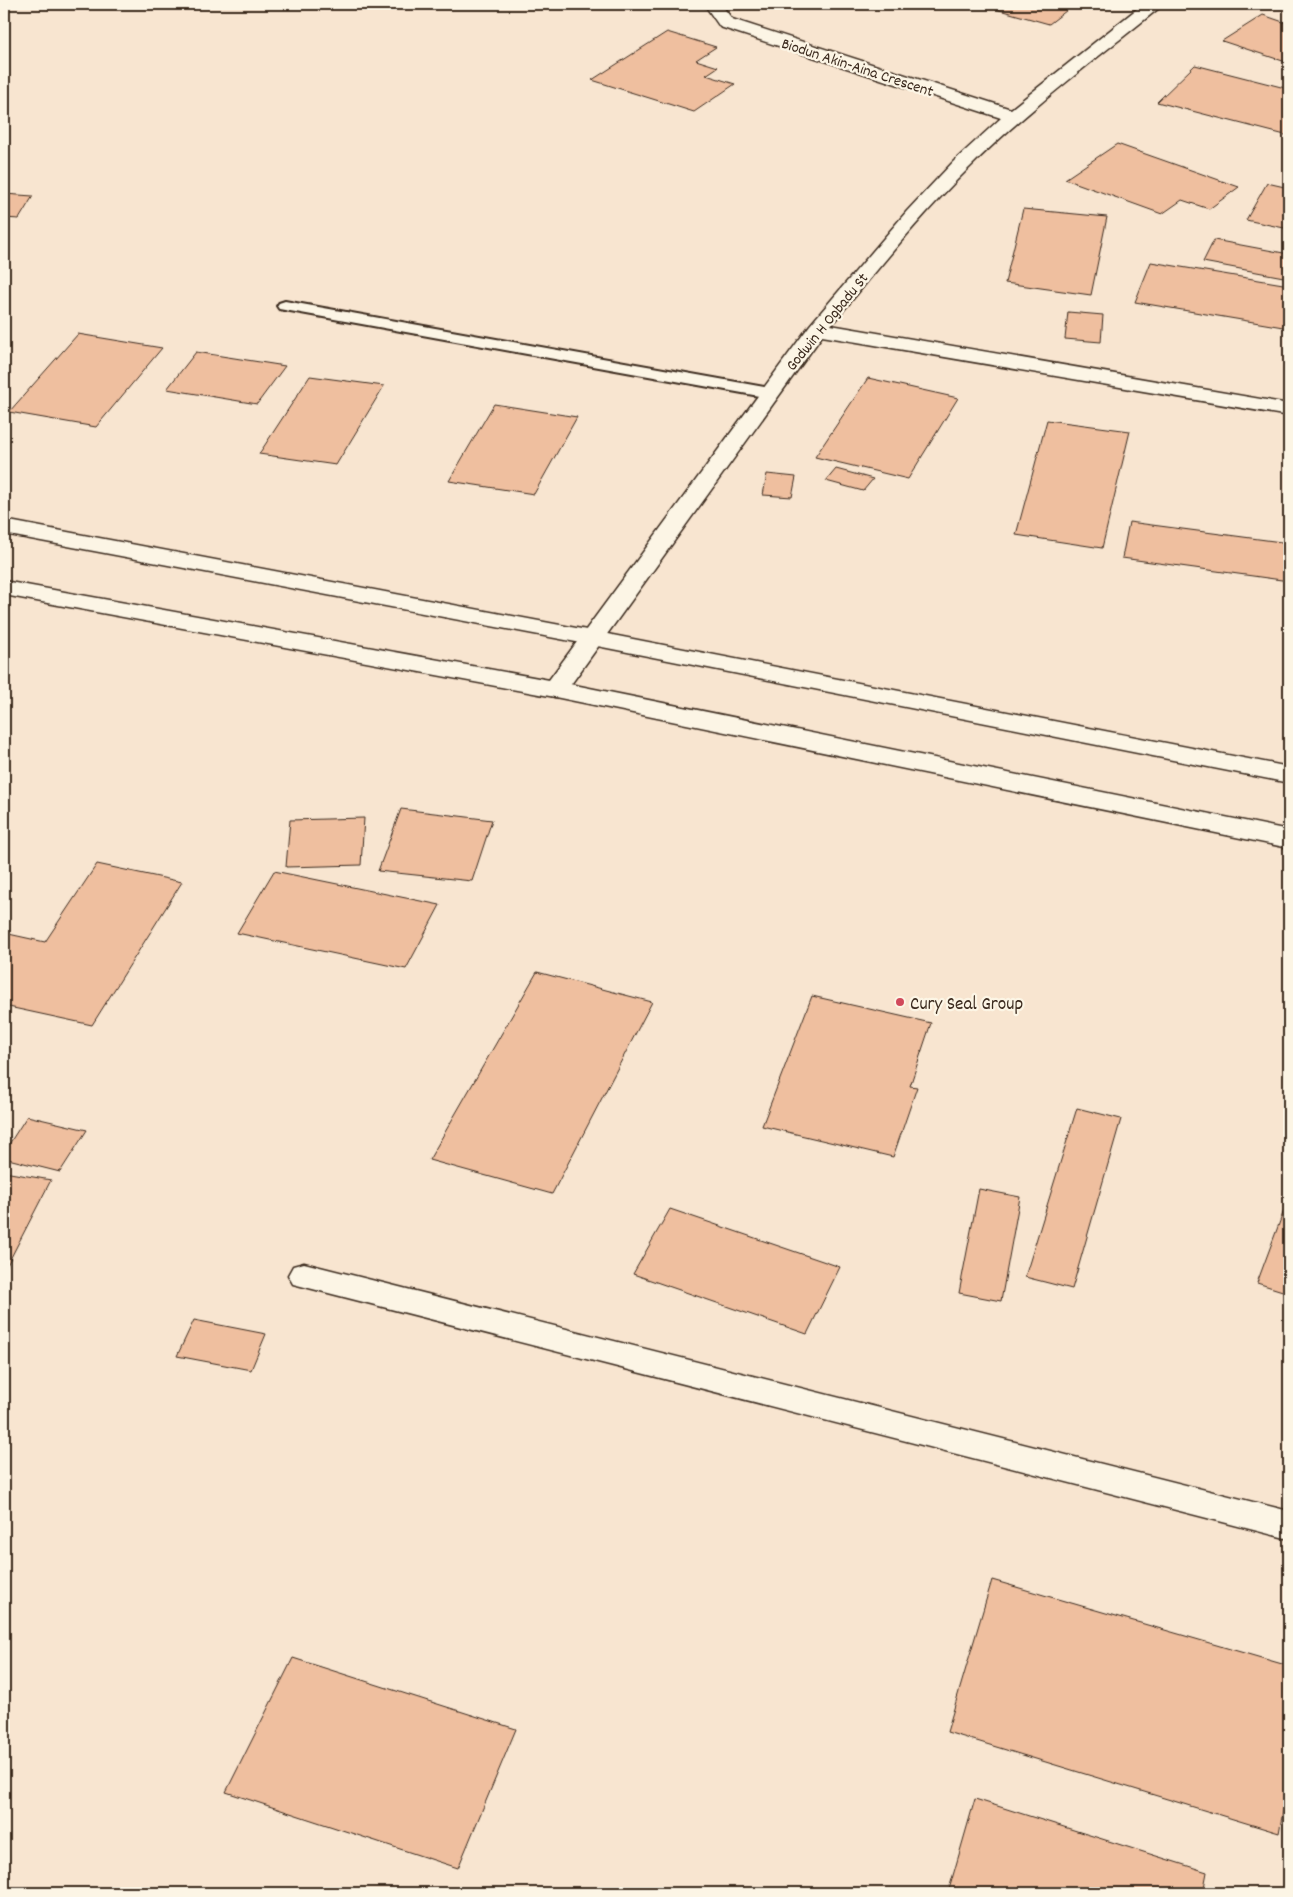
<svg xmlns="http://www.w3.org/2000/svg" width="1293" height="1897" font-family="Dekko,sans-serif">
	<rect width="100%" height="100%" fill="#f8e5d0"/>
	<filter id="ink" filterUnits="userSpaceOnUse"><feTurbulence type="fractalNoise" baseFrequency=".02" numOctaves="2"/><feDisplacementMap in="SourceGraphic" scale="10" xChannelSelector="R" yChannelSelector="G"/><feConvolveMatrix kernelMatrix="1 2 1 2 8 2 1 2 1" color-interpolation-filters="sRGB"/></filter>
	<g filter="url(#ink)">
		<!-- building -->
		<path fill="#efbf9f" stroke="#3b2a1e" d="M978 4H1075L1049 24Z
			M1263 15 1289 24V63L1222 41Z
			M667 32 716 47 696 60 718 67 706 75 735 84 694 112 592 80Z
			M1195 65 1289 89V136L1157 102Z
			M1117 144 1239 187 1209 209 1182 200 1162 214 1065 179Z
			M1267 183 1289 188V229L1246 220Z
			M4 194 33 196 19 219 4 218Z
			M1023 209 1107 217 1091 295 1005 283Z
			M1214 240 1289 254V278L1203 262Z
			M1151 262 1289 285V328L1135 302Z
			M1068 312 1103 315 1101 342 1065 339Z
			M78 334 162 348 96 427 9 412Z
			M196 352 285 366 257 404 167 389Z
			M310 376 384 386 336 465 259 454Z
			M868 378 958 398 908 479 815 457Z
			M494 404 577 417 534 494 449 481Z
			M1047 420 1130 431 1102 548 1016 535Z
			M836 469 873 479 863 491 826 481Z
			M767 474 796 477 792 497 763 495Z
			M1129 522 1289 543V581L1122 558Z
			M401 809 492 820 472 881 378 871Z
			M364 818 361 865 286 867 290 820Z
			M97 864 182 882 92 1025 4 1006V933L45 942Z
			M274 871 440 905 406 969 237 933Z
			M537 972 652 1002 552 1194 429 1160Z
			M812 996 931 1023 910 1086 917 1087 893 1157 762 1126Z
			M1077 1108 1121 1119 1072 1289 1025 1277Z
			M27 1116 87 1130 60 1172 4 1158V1152Z
			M4 1172 51 1180 4 1271Z
			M979 1189 1020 1197 1001 1301 959 1293Z
			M1289 1197V1293L1257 1283Z
			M670 1209 840 1267 807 1334 633 1274Z
			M194 1320 266 1334 251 1370 177 1356Z
			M992 1580 1289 1666V1779L1279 1833 947 1732Z
			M293 1658 516 1729 458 1868 226 1792Z
			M975 1799 1207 1872 1203 1893H948Z"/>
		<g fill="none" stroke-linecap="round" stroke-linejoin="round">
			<defs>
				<path id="service" d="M285 301 770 388 776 389 778 393 776 397 770 398 279 309 277 306 279 303Z"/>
				<path id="minor" d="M704 4H721L732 19 1011 109 1143 4H1161L1159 8C1095 60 1027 110 968 169 919 217 876 272 831 325L1289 404V416L822 336 564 694 555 697 546 694 543 689 546 684 810 325 907 211 954 161 1001 118 720 27Z
					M304 1263 1289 1511V1539L293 1284 288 1275 293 1266Z"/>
				<path id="secondary" d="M4 520 592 631 1289 767V783L592 645 4 534Z
					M4 581 555 681 1289 830V848L555 697 4 595Z"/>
			</defs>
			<!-- service casing -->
			<use href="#service" stroke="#3b2a1e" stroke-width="4"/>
			<!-- minor casing -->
			<use href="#minor" stroke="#3b2a1e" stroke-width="3"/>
			<!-- secondary casing -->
			<use href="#secondary" stroke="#3b2a1e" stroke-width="3"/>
			<!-- service -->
			<use href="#service" fill="#fcf5e5" fill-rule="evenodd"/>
			<!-- minor -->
			<use href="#minor" fill="#fcf5e5" fill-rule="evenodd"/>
			<!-- secondary -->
			<use href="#secondary" fill="#fcf5e5" fill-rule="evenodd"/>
		</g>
	</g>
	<!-- markers -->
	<circle fill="#d1495b" stroke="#fcf5e5" stroke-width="2" cx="900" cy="1002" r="5"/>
	<g text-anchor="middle" stroke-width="4.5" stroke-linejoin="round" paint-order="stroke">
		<!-- far-street labels -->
		<g font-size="16" fill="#3b2a1e" stroke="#fcf5e5">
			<text transform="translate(858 66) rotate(18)" y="6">Biodun Akin-Aina Crescent</text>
			<text transform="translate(826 321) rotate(-51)" y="6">Godwin H Ogbadu St</text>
		</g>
		<!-- poi labels -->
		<g font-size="19" fill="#3b2a1e" stroke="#fcf5e5" text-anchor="start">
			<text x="910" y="1009">Cury Seal Group</text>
		</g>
	</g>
	<!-- margin -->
	<rect width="1293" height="1897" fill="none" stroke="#fcf5e5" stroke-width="20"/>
	<rect x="10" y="10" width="1273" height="1877" fill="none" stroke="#3b2a1e" stroke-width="2" filter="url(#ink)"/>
</svg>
